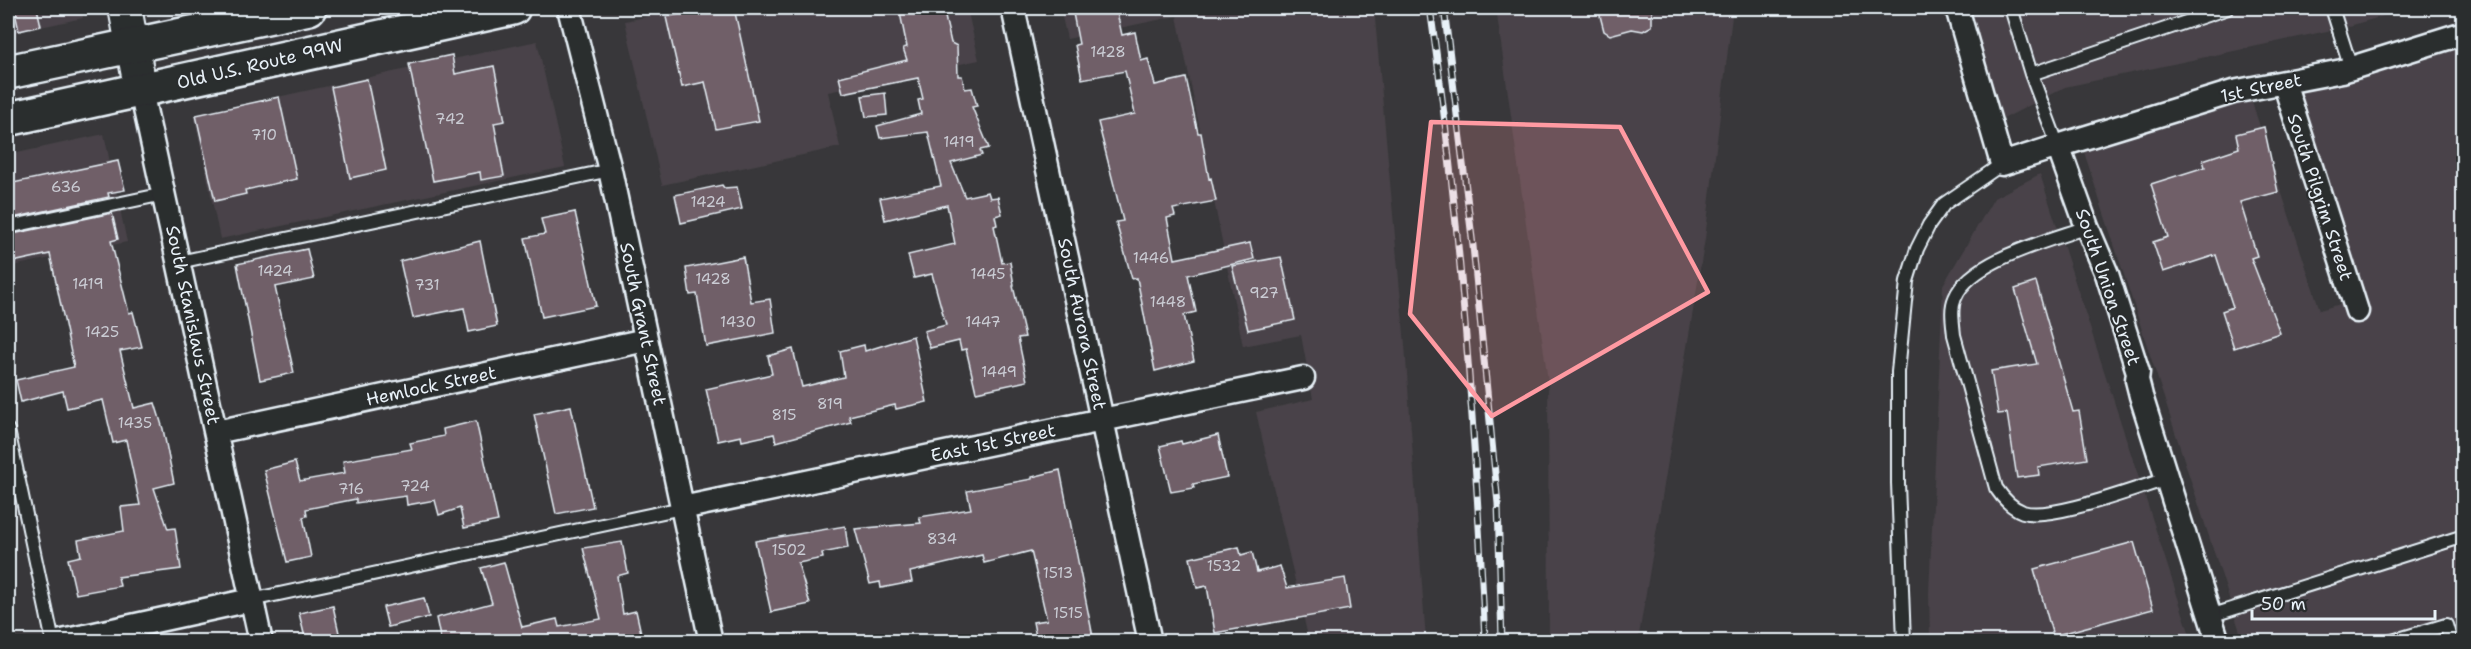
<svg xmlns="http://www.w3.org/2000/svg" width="2471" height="649" font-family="'Shantell Sans',sans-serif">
	<rect width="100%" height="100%" fill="#38373a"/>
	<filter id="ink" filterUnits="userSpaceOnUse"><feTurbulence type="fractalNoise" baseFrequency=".0167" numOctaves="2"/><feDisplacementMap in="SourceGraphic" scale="12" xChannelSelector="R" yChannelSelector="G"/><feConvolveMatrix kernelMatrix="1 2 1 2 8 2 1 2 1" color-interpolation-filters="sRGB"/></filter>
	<g filter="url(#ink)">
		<!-- built -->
		<path fill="#484348" d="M8 8H81L83 18 8 34Z
			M690 8H967L979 60 828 92 840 147 662 185 625 21Z
			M1060 8H1374L1405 345 1426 641H1309L1256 412 1313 399 1301 335 1243 346 1177 16 1067 39Z
			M1496 8H1733L1705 239 1638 641H1549L1548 381Z
			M1969 8H2410L2346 27 2065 87 2003 119Z
			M537 41 565 167 220 239 194 115Z
			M2463 44V641H2243L2084 152 2251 99 2320 310 2350 301 2284 94Z
			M104 134 127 242 8 267V155Z
			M2040 174 2192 641 1930 642 1929 593 1943 285 1994 198Z"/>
		<!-- building -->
		<path fill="#6f5e68" stroke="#e8f1f8" stroke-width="1.5" d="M14 8H37L41 26 19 31Z
			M708 8H734L759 121 716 129 705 82 682 87 666 17Z
			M899 8H943L951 43 957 46 958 76H962L965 89 972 88 977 106 972 107 989 148 980 150 982 155 951 163 965 197 988 192 990 198 998 197 1002 214 995 216 997 225 994 226 1002 263 1010 262 1014 285 1013 286 1025 337 1018 338 1027 381 976 392 966 349 961 350 959 341 930 348 924 331 946 325 932 274 914 278 908 255 955 244 947 205 885 220 880 198 941 186 928 132 880 138 877 126 921 114 918 100 923 99 918 78 843 93 839 77 907 60 903 48 907 47Z
			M1072 8H1116L1122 35 1135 32 1141 61 1148 59 1155 85 1186 78 1198 133H1201L1209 179 1211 178 1216 201 1173 209 1175 216 1167 218 1175 259 1250 243 1254 259 1188 275 1196 312 1184 315 1194 361 1155 371 1137 278 1132 279 1116 222 1123 221 1098 122 1135 114 1125 71 1082 79 1075 45 1079 44Z
			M1598 8H1652V26L1643 31 1632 29 1610 35 1604 31Z
			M452 55 455 74 494 66 505 121 494 123 504 176 481 180 480 172 433 181 409 64Z
			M367 79 386 170 350 178 331 87Z
			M885 93 887 115 866 117 862 96Z
			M279 97 297 179 245 190 246 194 215 201 196 115Z
			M2264 127 2278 192 2240 202 2257 256 2251 258 2280 333 2234 348 2222 311 2233 307 2216 255 2163 272 2153 242 2168 237 2151 184 2205 167 2203 160 2239 148 2236 134Z
			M118 161 125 190 108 193 109 197 8 219V184Z
			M722 185 724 188 737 187 742 209 681 223 675 195Z
			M575 212 596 306 542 317 525 238 545 234 541 219Z
			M112 213 118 239 111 241 129 313 133 312 142 347 120 351 134 408 155 403 163 429 174 483 154 488 168 529 175 528 181 569 118 577 120 586 76 594 68 559 81 556 78 540 124 531 121 507 140 505 126 440 113 443 103 400 67 408 63 391 21 402 16 380 74 367 50 254 8 263V235Z
			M480 241 497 326 469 332 464 308 413 318 400 261Z
			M307 249 314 279 275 287 294 373 260 380 237 264Z
			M743 257 751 302 770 299 775 333 706 346 697 294 690 295 686 268Z
			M1281 257 1295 320 1248 330 1232 266Z
			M2036 282 2073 412 2079 411 2087 459 2038 467 2039 475 2017 478 2007 413 1998 414 1991 371 2037 364 2015 289Z
			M913 336 927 402 896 409 895 405 849 416 851 422 776 442 774 434 742 441 741 436 718 441 706 389 772 374 768 356 793 349 802 387 844 377 840 351 864 345 865 351Z
			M571 406 593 507 556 514 534 414Z
			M476 421 498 521 464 528 460 508 439 515 435 500 407 505 406 496 356 503V499L306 509 307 516 303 517 311 557 287 562 264 470 295 462 300 481 345 473 343 461 412 449 410 443 444 436 443 429Z
			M1218 435 1227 477 1193 484 1194 488 1171 492 1160 446 1181 441 1182 444Z
			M1060 470 1094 642H1037L1033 622 1047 620 1031 551 984 563 982 555 910 572 912 582 881 588 880 582 870 584 855 529 921 523 919 517 971 509 967 491 1032 479V477Z
			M845 526 848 548 822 553 823 558 798 563 810 604 771 612 755 541Z
			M622 542 628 573 617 576 623 614 636 611 643 642H441L436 618 492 603 481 568 504 562 522 627 557 619 559 627 601 619 583 548Z
			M2134 542 2153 609 2053 636 2034 569Z
			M1239 547 1241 555 1252 552 1257 572 1280 566 1287 588 1345 578 1350 609 1215 633 1207 586 1197 588 1190 558Z
			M424 598 429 617 388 627 383 607Z
			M333 606 341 642H306L299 613Z"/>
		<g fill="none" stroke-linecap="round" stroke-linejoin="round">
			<defs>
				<path id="lane" d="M2011 8 2031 74
					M2332 8 2351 68
					M2058 146 2031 74 2228 8
					M8 227 164 194
					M2087 227C2051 240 1970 260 1955 298 1950 309 1953 323 1954 335L1996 488C2002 497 2012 508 2023 512 2051 521 2136 488 2167 479
					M179 262 610 170
					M8 430 53 642
					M251 600 682 508
					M2210 616 2464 536
					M1904 642 1898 483V372L1907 281 1917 249 1929 225 1944 204 2002 164
					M2389 642 2446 625 2451 642"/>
				<path id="street" d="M569 8 610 170 711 642
					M1013 8 1150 642
					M1957 8 2002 164 2058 146 2087 227 2107 274 2138 372 2137 380 2141 396 2218 642
					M2284 82 2357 311
					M141 91 261 642
					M2058 146 2233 92 2342 71 2464 33
					M216 432 646 340
					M682 508 1303 378
					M58 642 251 600"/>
				<path id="secondary" d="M125 8 141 91"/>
				<path id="primary" d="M8 72 309 8
					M8 119 513 8"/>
			</defs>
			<!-- lane casing -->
			<use href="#lane" stroke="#e8f1f8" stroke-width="16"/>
			<!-- street casing -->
			<use href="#street" stroke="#e8f1f8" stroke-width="27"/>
			<!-- secondary casing -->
			<use href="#secondary" stroke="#e8f1f8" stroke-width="36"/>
			<!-- primary casing -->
			<use href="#primary" stroke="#e8f1f8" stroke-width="38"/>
			<!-- lane -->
			<use href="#lane" stroke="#2a2d2e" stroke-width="12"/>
			<!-- street -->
			<use href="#street" stroke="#2a2d2e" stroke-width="22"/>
			<!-- secondary -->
			<use href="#secondary" stroke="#2a2d2e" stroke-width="32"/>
			<!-- primary -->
			<use href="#primary" stroke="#2a2d2e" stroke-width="33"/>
			<defs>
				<path id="rail" d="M1430 8C1460 217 1475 430 1485 642
					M1444 8 1473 246 1498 504 1502 642"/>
			</defs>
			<!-- rail casing -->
			<use href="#rail" stroke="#e8f1f8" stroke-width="7"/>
			<!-- rail -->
			<use href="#rail" stroke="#2a2d2e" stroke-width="4.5" stroke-dasharray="14" stroke-linecap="butt"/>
		</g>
	</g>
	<!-- marked area -->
	<path fill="#ff9aa2" fill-opacity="0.2" stroke="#ff9aa2" stroke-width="4.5" stroke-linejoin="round" d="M1431 122 1620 127 1708 292 1492 416 1410 314Z"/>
	<g text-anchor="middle" stroke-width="4.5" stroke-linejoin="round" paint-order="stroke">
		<!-- number labels -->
		<g font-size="15" fill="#caccd4">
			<text x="1108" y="57">1428</text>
			<text x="450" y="124">742</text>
			<text x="264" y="140">710</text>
			<text x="959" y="147">1419</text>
			<text x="66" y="192">636</text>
			<text x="708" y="207">1424</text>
			<text x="1151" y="263">1446</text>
			<text x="275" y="276">1424</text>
			<text x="988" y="279">1445</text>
			<text x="713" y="284">1428</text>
			<text x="88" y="289">1419</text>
			<text x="427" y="290">731</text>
			<text x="1264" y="298">927</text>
			<text x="1168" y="307">1448</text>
			<text x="738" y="327">1430</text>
			<text x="983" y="327">1447</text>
			<text x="102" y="337">1425</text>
			<text x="999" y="377">1449</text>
			<text x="830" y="409">819</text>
			<text x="784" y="420">815</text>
			<text x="135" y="428">1435</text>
			<text x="415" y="491">724</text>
			<text x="351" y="494">716</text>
			<text x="942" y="544">834</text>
			<text x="789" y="555">1502</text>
			<text x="1224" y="571">1532</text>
			<text x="1058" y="578">1513</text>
			<text x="1068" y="618">1515</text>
		</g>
		<!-- street labels -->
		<g font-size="18" fill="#e8f1f8" stroke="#2a2d2e">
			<text transform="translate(260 64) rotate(-13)" y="6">Old U.S. Route 99W</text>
			<text transform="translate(2261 88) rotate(-12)" y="6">1st Street</text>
			<text transform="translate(2320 197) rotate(72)" y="6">South Pilgrim Street</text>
			<text transform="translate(2108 287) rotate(71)" y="6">South Union Street</text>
			<text transform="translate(643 324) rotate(78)" y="6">South Grant Street</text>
			<text transform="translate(1082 324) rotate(78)" y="6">South Aurora Street</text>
			<text transform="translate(193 325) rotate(78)" y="6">South Stanislaus Street</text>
			<text transform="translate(431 386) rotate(-12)" y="6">Hemlock Street</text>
			<text transform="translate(993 443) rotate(-12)" y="6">East 1st Street</text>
		</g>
	</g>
	<!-- margin -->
	<rect width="2471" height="649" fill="none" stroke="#2a2d2e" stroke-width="30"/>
	<rect x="15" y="15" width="2441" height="619" fill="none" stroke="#e8f1f8" stroke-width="2" filter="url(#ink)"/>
	<!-- scale -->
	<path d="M2252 610v9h183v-9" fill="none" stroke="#e8f1f8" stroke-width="3"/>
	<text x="2261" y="610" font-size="18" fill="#e8f1f8" stroke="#2a2d2e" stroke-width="4.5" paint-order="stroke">50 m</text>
</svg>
